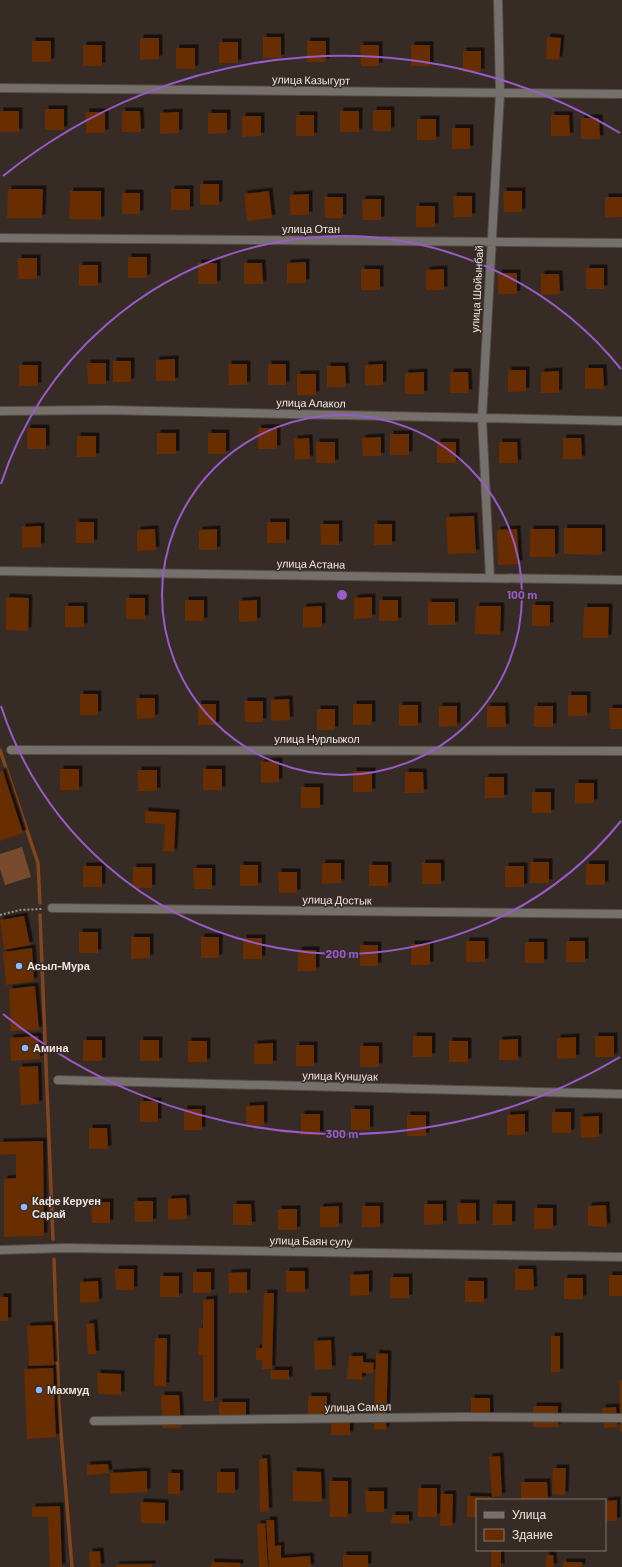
<svg xmlns="http://www.w3.org/2000/svg" width="622" height="1567" font-family="Barlow,sans-serif">
	<defs>
		<filter id="shadow"><feDropShadow dx="3.5" dy="-3.5" stdDeviation="0" flood-color="#0009"/></filter>
	</defs>
	<rect width="100%" height="100%" fill="#372b25"/>
	<!-- green -->
	<path fill="#794b2e" d="M22 847 31 877 5 885 0 869V854Z"/>
	<g fill="none" stroke-linecap="round" stroke-linejoin="round">
		<!-- stream -->
		<path stroke="#82451d" stroke-width="3.5" d="M0 750 38 863 40 903
			M40 915 53 1239
			M54 1259 59 1408 72 1567"/>
	</g>
	<!-- building -->
	<path fill="#672d00" filter="url(#shadow)" d="M263 37H281V58H263Z
		M547 37 561 38 559 60 546 59Z
		M140 38H159V59L140 60Z
		M32 41H51V62H32Z
		M307 41H326V62H307Z
		M219 42H238V63H219Z
		M83 45H102V66H83Z
		M360 45H379V66H361Z
		M411 45H430V66H411Z
		M176 48H195V69H176Z
		M463 51H481V72H463Z
		M45 109H64V130H45Z
		M373 110H391V131H373Z
		M0 111H19V132H0Z
		M122 111H140L141 132H122Z
		M340 111H359V132H340Z
		M86 112H105V133H86Z
		M179 112V133L160 134V113Z
		M208 113H227V133L208 134Z
		M296 115H314V136H296Z
		M551 115H569L570 136H551Z
		M242 116H261V136L242 137Z
		M581 118H599L600 139H581Z
		M417 119H436V140H417Z
		M452 128H470V149H452Z
		M200 184H219V205H200Z
		M8 189H43L42 218H7Z
		M171 189H190V210H171Z
		M70 191H101V220L69 219Z
		M269 191 272 218 247 221 244 194Z
		M503 191H522V212H504Z
		M122 193H140V214H122Z
		M309 194V215H290V195Z
		M453 196H472V217H454Z
		M324 197H343V218H325Z
		M605 197H622V217L605 218Z
		M362 199H381V220H363Z
		M416 206H435V227H416Z
		M128 257H147V278H128Z
		M18 258H37V279H18Z
		M306 262V283H287V263Z
		M198 263H217V284H198Z
		M244 263H262L263 284H244Z
		M79 265H98V286H79Z
		M586 268H604V289H586Z
		M361 269H380V290H361Z
		M444 269V290H426V270Z
		M498 273H517V294H498Z
		M541 274H559L560 294 541 295Z
		M175 359V381H156V360Z
		M113 361H131V382H113Z
		M87 363H106V384H88Z
		M228 364H247V385H229Z
		M268 364H286V385H268Z
		M383 364V385L365 386V365Z
		M19 365H38V386H19Z
		M327 366H345L346 387H327Z
		M585 368H603L604 389H585Z
		M508 370H526V391L508 392Z
		M559 371V393H541V372Z
		M424 372V394H405V373Z
		M450 372H468L469 393H450Z
		M297 374H316V395H297Z
		M27 428H46V449H27Z
		M258 428H277V449H258Z
		M157 433H176V454H157Z
		M208 433H226V454H208Z
		M390 434H409V455H390Z
		M77 436H96V457H77Z
		M381 437V456H363L362 438Z
		M309 438 310 459 295 460 294 439Z
		M563 438H581L582 459H563Z
		M316 442H335V463H316Z
		M437 442H456V463H437Z
		M499 442H517L518 463H499Z
		M474 516 476 553 448 554 446 517Z
		M76 522H94V543H76Z
		M267 522H286V543H267Z
		M320 524H339V545H321Z
		M374 524H392V545H374Z
		M41 526V547L22 548V527Z
		M564 528H602V555L564 554Z
		M155 529 156 550 137 551V530Z
		M217 529V550H199V530Z
		M517 529 519 564 498 565 497 530Z
		M530 529H555V557H530Z
		M6 597 29 598 28 631 6 630Z
		M372 597V618L354 619V598Z
		M126 598H145V619H126Z
		M185 600H204V621H185Z
		M257 600V621L239 622V601Z
		M379 600H398V621H379Z
		M428 602H455V625H428Z
		M532 605H550V626H532Z
		M65 606H84V627H65Z
		M322 606V627L303 628V607Z
		M476 606H501L500 635 475 634Z
		M584 607H609L608 638H583Z
		M80 694H98V715H80Z
		M568 695H587V716H568Z
		M136 698H155V718L137 719Z
		M289 699 290 720 271 721V700Z
		M244 701H263V722H245Z
		M198 704H216V725H198Z
		M353 704H372V725H353Z
		M399 705H418V726H399Z
		M439 706H457V726L439 727Z
		M487 706H505L506 727H487Z
		M534 706H553V727H534Z
		M609 708H622V729H610Z
		M317 709H335V730H317Z
		M279 761V782L261 783V762Z
		M60 769H79V790H60Z
		M203 769H222V790H203Z
		M138 770H157V791H138Z
		M3 771 23 833 0 841V772Z
		M353 771H372V792H353Z
		M405 772H423L424 793H405Z
		M485 777H504V798H485Z
		M575 783H594V803L575 804Z
		M301 787H320V808H301Z
		M532 792H551V813H532Z
		M145 811 176 813 174 852 163 851 165 824 145 823Z
		M530 862H549V883H530Z
		M322 863H341V883L322 884Z
		M422 863H441V884H422Z
		M586 864H605V885H586Z
		M240 865H258V886H240Z
		M369 865H388V886H369Z
		M83 866H102V887H83Z
		M505 866H524V887H505Z
		M133 867H152V888H133Z
		M193 868H212V889H194Z
		M278 872H297V893H279Z
		M24 916 30 945 4 950 0 920Z
		M79 932H98V953H79Z
		M131 937H150V958L131 959Z
		M201 937H219V958H201Z
		M243 938H262V959H243Z
		M466 941H485V962H466Z
		M566 941H585V962H566Z
		M525 942H544V963H525Z
		M411 944H430V965H411Z
		M360 945H378V966H360Z
		M32 948 34 981 6 985 3 952Z
		M298 950H316V971H298Z
		M35 986 39 1030 11 1031 9 989Z
		M38 1036 40 1059 11 1061 10 1038Z
		M413 1036H432V1057H413Z
		M595 1036H614V1057H595Z
		M576 1037V1058L557 1059V1038Z
		M518 1039V1060H499V1040Z
		M83 1040H102V1061H83Z
		M140 1040H159V1061H140Z
		M188 1041H207V1062H188Z
		M449 1041H468V1062H449Z
		M273 1043V1064H254V1044Z
		M296 1045H314V1066H296Z
		M360 1046H379V1067H360Z
		M38 1066 39 1104 21 1105 19 1067Z
		M140 1101H158V1122H140Z
		M264 1105V1126H246V1106Z
		M184 1109H202V1130H184Z
		M351 1109H370V1130H351Z
		M552 1112H571V1133H552Z
		M301 1114H320V1135H301Z
		M525 1114V1135H507V1115Z
		M407 1115H426V1136H407Z
		M599 1116V1137L581 1138 580 1117Z
		M89 1128H107L108 1149H89Z
		M43 1141 44 1236 4 1237V1179L16 1178V1154L0 1155V1142Z
		M186 1198 187 1219 168 1220V1199Z
		M134 1201H153V1222H135Z
		M91 1202H110V1223H92Z
		M457 1203H476V1224H458Z
		M233 1204H251L252 1225H233Z
		M424 1204H443V1224L424 1225Z
		M493 1204H512V1225H493Z
		M606 1205 607 1227 588 1226V1206Z
		M339 1206V1227H320V1207Z
		M362 1206H380V1227H362Z
		M534 1208H553V1229H534Z
		M278 1209H297V1230H278Z
		M115 1269H134V1290H116Z
		M515 1269H533L534 1290H515Z
		M286 1271H305V1292H286Z
		M193 1272H211V1293H193Z
		M247 1272V1293H229L228 1273Z
		M369 1274V1295L350 1296V1275Z
		M609 1275H622V1296H609Z
		M160 1276H179V1297H160Z
		M390 1277H409V1298H390Z
		M564 1278H583V1299H564Z
		M98 1281 99 1302 80 1303V1282Z
		M465 1281H484V1302H465Z
		M264 1293H274L272 1369H262V1360H256V1348H262Z
		M0 1297H8V1321H0Z
		M214 1299V1401H203V1355H198L199 1328H203V1300Z
		M94 1323 96 1354H88L86 1324Z
		M52 1325 54 1365 29 1366 27 1326Z
		M551 1336H560V1372H551Z
		M155 1338H167L166 1386H154Z
		M331 1340 332 1369 315 1370 314 1341Z
		M376 1353 388 1354 386 1430 374 1429Z
		M349 1356H363V1362L374 1363 373 1373H362V1380L347 1379Z
		M53 1368 56 1437 27 1439 24 1369Z
		M271 1370H289V1380L270 1379Z
		M97 1373 121 1374V1395L98 1394Z
		M620 1380H622V1431H620Z
		M161 1395H179L181 1428H162Z
		M308 1396H327V1421H308Z
		M471 1398H490V1419H471Z
		M219 1402H246V1423H219Z
		M533 1406H558V1427H533Z
		M616 1407 617 1427 604 1428 602 1408Z
		M331 1414H350V1435H331Z
		M500 1456 502 1496 492 1497 489 1457Z
		M267 1458 269 1511 260 1512 259 1459Z
		M108 1464 109 1473 87 1475V1465Z
		M553 1468H566L565 1495 552 1494Z
		M147 1471V1492L110 1494V1473Z
		M293 1471 321 1472 322 1502 293 1501Z
		M217 1472H235V1493H217Z
		M168 1473H180V1494H168Z
		M329 1481H348V1517H330Z
		M521 1482H547L548 1500H521Z
		M418 1488H437V1517H418Z
		M365 1491H384V1512H366Z
		M441 1494H453L452 1526H440Z
		M467 1496 491 1497V1500H477V1517H467Z
		M617 1500V1521H605V1501Z
		M140 1502 165 1503V1524L141 1523Z
		M60 1506 62 1567H50L48 1517H32V1507Z
		M392 1515H409V1524L391 1523Z
		M266 1520H274L275 1546 281 1545V1558L310 1556 311 1567H269Z
		M265 1523 268 1567H259L257 1524Z
		M100 1551 101 1567H90L89 1552Z
		M491 1551H501V1567H491Z
		M343 1555H368V1567H343Z
		M546 1555H553L554 1567H546Z
		M211 1562 240 1563V1567H211Z
		M563 1562H582V1567H563Z
		M152 1564V1567H116V1565Z"/>
	<g fill="none" stroke-linecap="round" stroke-linejoin="round">
		<defs>
			<path id="minor" d="M0 88 622 94
				M0 238 622 243
				M0 411 106 410 622 421
				M0 571 622 580
				M490 578 482 418 500 93 498 0
				M11 750 622 751
				M52 908 622 914
				M58 1080 622 1094
				M0 1250 65 1248 622 1257
				M94 1421 462 1417 622 1418"/>
		</defs>
		<!-- minor casing -->
		<use href="#minor" stroke="#544943" stroke-width="10"/>
		<!-- path -->
		<path stroke="#9c928d" stroke-width="2" stroke-dasharray="2 2" stroke-linecap="butt" d="M0 915 20 910 42 909"/>
		<!-- minor -->
		<use href="#minor" stroke="#76706d" stroke-width="8"/>
	</g>
	<!-- distance rings -->
	<g fill="none" stroke="#985bc8" stroke-width="2">
		<circle cx="342" cy="595" r="180"/>
		<path d="M621 821A359 359 0 0 1 1 706M1 484A359 359 0 0 1 621 369"/>
		<path d="M620 1057A539 539 0 0 1 3 1014M3 176A539 539 0 0 1 620 133"/>
	</g>
	<!-- markers -->
	<g fill="#90b8fd" stroke="#372b25" stroke-width="1.5">
		<circle cx="19" cy="966" r="4"/>
		<circle cx="25" cy="1048" r="4"/>
		<circle cx="24" cy="1207" r="4"/>
		<circle cx="39" cy="1390" r="4"/>
	</g>
	<g text-anchor="middle" stroke-width="3" stroke-linejoin="round" paint-order="stroke">
		<!-- street labels -->
		<g font-size="11" fill="#efe7e3" stroke="#372b25">
			<text transform="translate(311 80) rotate(1)" y="4">улица Казыгурт</text>
			<text x="311" y="233">улица Отан</text>
			<text transform="translate(477 289) rotate(-87)" y="4">улица Шойынбай</text>
			<text transform="translate(311 403) rotate(1)" y="4">улица Алакол</text>
			<text transform="translate(311 564) rotate(1)" y="4">улица Астана</text>
			<text x="317" y="743">улица Нурлыжол</text>
			<text transform="translate(337 900) rotate(1)" y="4">улица Достык</text>
			<text transform="translate(340 1076) rotate(1)" y="4">улица Куншуак</text>
			<text transform="translate(311 1241) rotate(1)" y="4">улица Баян сулу</text>
			<text transform="translate(358 1407) rotate(-1)" y="4">улица Самал</text>
		</g>
		<!-- poi labels -->
		<g font-size="11" font-weight="bold" fill="#efe7e3" stroke="#372b25" text-anchor="start">
			<text x="27" y="970">Асыл-Мура</text>
			<text x="33" y="1052">Амина</text>
			<text x="32" y="1205">Кафе Керуен<tspan x="32" dy="13">Сарай</tspan></text>
			<text x="47" y="1394">Махмуд</text>
		</g>
	</g>
	<circle cx="342" cy="595" r="6" fill="#985bc8" stroke="#372b25" stroke-width="2"/>
	<g font-size="12" text-anchor="middle" font-weight="bold" fill="#985bc8" stroke="#372b25" stroke-width="3" stroke-linejoin="round" paint-order="stroke">
		<text x="522" y="599">100 m</text>
		<text x="342" y="958">200 m</text>
		<text x="342" y="1138">300 m</text>
	</g>
	<!-- legend -->
	<rect x="476" y="1499" width="130" height="52" fill="#372b25" stroke="#817671"/>
	<rect x="484" y="1512" width="20" height="6" fill="#76706d" stroke="#817671"/>
	<text x="512" y="1519" font-size="12" fill="#efe7e3">Улица</text>
	<rect x="484" y="1529" width="20" height="12" fill="#672d00" stroke="#817671"/>
	<text x="512" y="1539" font-size="12" fill="#efe7e3">Здание</text>
</svg>
